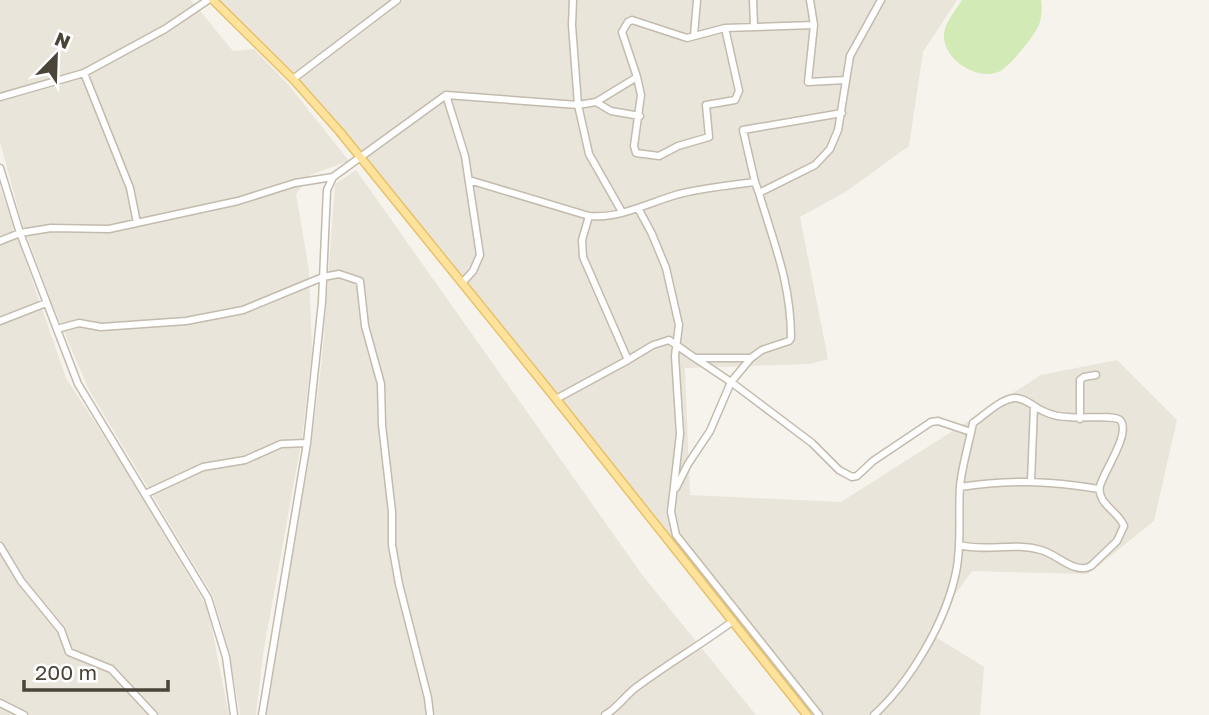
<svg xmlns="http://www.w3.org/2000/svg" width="1209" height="715" font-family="'Golos Text',sans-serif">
	<rect width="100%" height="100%" fill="#f6f3ec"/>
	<!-- residential -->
	<path fill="#eae5da" d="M0 0H191L233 51 254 49 288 84 349 161 310 175 296 194 309 270 312 352 302 438 263 654 256 715H240L229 651 213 596 89 390 53 306 21 220 0 142Z
		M213 0H957L923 52 909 146 847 191 800 217 828 359 810 364 685 368 690 495 841 502 1041 375 1117 360 1177 420 1154 521 1088 574 972 571 928 632 984 667 980 715H807L340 132Z
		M356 170 643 576 756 715H265L310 453 322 359 335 184Z
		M0 187 66 378 124 467 208 609 229 715H0Z"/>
	<!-- grass -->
	<path fill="#d2eab5" d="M962 0H1041C1042 8 1042 19 1038 27 1033 37 1009 68 998 72 975 81 942 58 944 34 945 22 956 10 962 0Z"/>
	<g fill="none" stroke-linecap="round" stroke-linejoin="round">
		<defs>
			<path id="minor" d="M573 0 572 25 578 105 596 102 637 77 622 32 628 22 632 20 687 38 725 28 814 25
				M753 0 754 26
				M810 0 814 25 808 82 845 80
				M694 36 697 0
				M84 73 130 188 137 223
				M637 77 641 95 634 146 636 153 659 156 678 146 709 137 706 105 735 100 739 91 725 28
				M293 79 397 0
				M446 95 465 156 480 255 473 271 462 283
				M0 97 84 73 165 29 208 0
				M596 102 611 111 640 116
				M0 168 20 233 78 384 208 598 226 657 234 715
				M469 180 589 216
				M755 182 743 130 842 113
				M638 208 652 234 666 268 679 325 675 356 680 434 671 512 676 535 819 715
				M0 241 20 233 51 228 109 229 238 201 295 183 333 177
				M0 321 46 303
				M57 329 79 323 101 327 186 321 243 310 323 277 339 274 360 281 365 326 381 384 382 425 392 512V545L399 584 428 698 430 715
				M695 358 731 382 812 443 839 470 852 477 857 476 873 461 931 422 938 421 971 432
				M628 360 653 345 669 340 695 358H751
				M556 399 628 360 583 257 582 240 589 216C620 219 650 202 679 194 704 188 729 185 755 182L759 193 815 165 830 149 838 130 850 56 881 0
				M1080 419V380L1084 377 1096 375
				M1031 481 1034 407
				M960 487C1009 479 1050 481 1099 489
				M676 488 688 464 710 431 731 382 751 358 762 350 789 341 791 338C791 283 774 244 759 193
				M145 494 203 467 245 460 281 444 307 443
				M0 546 21 581 61 630 69 652 111 669 154 715
				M0 703 24 715
				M262 715 307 443 322 302 327 190 333 177 446 95 578 105 589 154 622 212
				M605 715C618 708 626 694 638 686 669 663 702 644 733 621
				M874 715C911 681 946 621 956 572 962 544 958 515 960 486 962 465 969 444 973 423 985 415 999 400 1014 398 1024 397 1034 407 1043 411 1051 415 1060 417 1069 417 1081 419 1116 414 1121 421 1130 435 1104 471 1100 486 1096 503 1119 512 1124 526L1117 541 1091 566C1075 575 1057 554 1041 550 1014 542 986 552 959 545"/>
			<path id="major" d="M213 0 293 79 340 132 556 399 807 715"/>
		</defs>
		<!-- minor casing -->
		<use href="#minor" stroke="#c2bbae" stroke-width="9"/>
		<!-- major casing -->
		<use href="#major" stroke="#e6c16a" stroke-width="10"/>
		<!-- minor -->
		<use href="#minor" stroke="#fff" stroke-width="6"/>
		<!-- major -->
		<use href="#major" stroke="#ffe39c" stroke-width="7"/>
	</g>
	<!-- north arrow -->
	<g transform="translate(56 56) rotate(23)" stroke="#ffffff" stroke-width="5" paint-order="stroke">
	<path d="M0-5L12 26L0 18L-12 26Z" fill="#4b4439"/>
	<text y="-10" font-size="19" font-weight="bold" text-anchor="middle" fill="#4b4439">N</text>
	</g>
	<!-- scale -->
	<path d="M24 680v10h144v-10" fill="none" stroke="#4b4439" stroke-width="3.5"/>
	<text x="35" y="680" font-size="21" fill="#4b4439" stroke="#ffffff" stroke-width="5" paint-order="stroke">200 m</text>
</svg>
